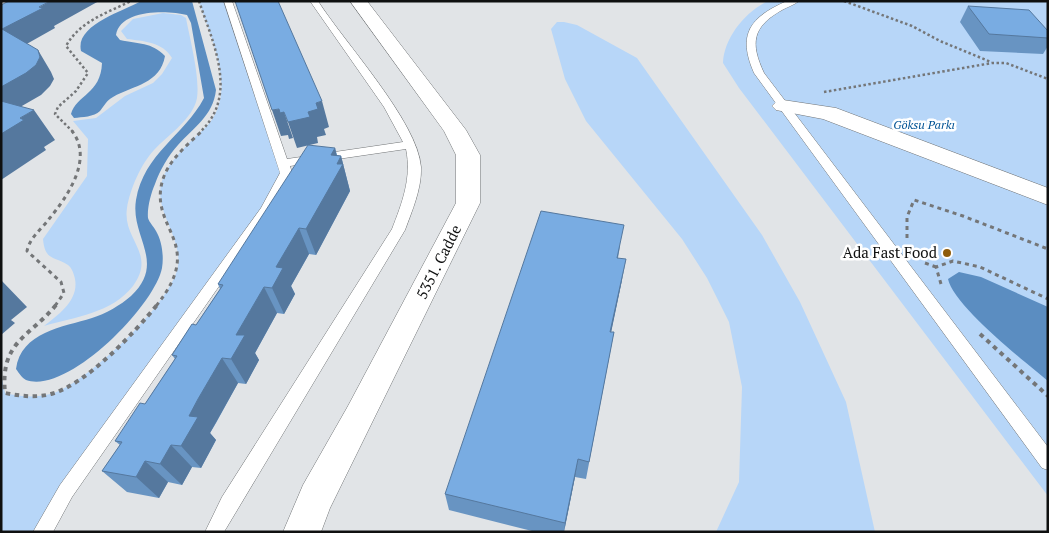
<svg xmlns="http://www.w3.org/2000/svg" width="1049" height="533" font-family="'PT Serif',serif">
	<rect width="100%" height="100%" fill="#e1e4e7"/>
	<!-- green -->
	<path fill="#b7d6f8" d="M199 1H228L286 173 42 532H1V375L5 393C22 397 37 398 54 393 88 381 173 302 178 266 182 234 151 209 163 178 169 161 191 141 204 129 240 95 211 40 199 1Z
		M768 1H1048V496L739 88 723 63C724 38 745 12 768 1Z
		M163 13 181 15 186 18C190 40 200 76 197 98 193 119 168 135 154 150 141 164 130 189 127 208 122 240 157 253 133 286 112 313 75 317 44 326 59 314 79 300 75 279 74 274 72 268 68 265 54 256 45 261 43 239L87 176 88 139 73 121 96 118 125 96 153 83 162 74 172 58C163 42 143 41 127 39L121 31 133 19Z
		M557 22H564L577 25 637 58 762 235 800 302 846 402 875 532H716L739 482 742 387 729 322 707 278 682 239 586 121 565 79 551 29Z"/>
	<!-- water -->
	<path fill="#5b8dc1" d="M141 1H192L216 90C213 116 194 127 178 145 168 156 160 170 155 184 151 193 147 208 148 218 149 222 154 227 156 231 162 241 164 256 162 268 155 305 68 395 26 380 22 378 19 373 16 369 21 332 63 327 92 318 105 314 121 305 131 296 167 262 130 237 136 200 144 153 184 136 204 98L191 23 187 15C168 10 120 9 116 35L120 40C138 44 152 42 165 56 160 84 134 85 113 97 106 101 105 105 100 111 94 117 82 117 74 118L71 114C76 95 101 94 102 63L81 51C75 25 122 12 141 1Z
		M959 272 981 277 1048 307V381C1026 363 953 305 948 279Z"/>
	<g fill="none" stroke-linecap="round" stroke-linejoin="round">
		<defs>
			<path id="service" d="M224 1H232L287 159 403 142 384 107 310 1H318C344 42 418 122 421 167 422 188 412 211 405 230L224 532H205L222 497 392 229C402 203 412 178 406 149L290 166 292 173 270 213 72 497 53 532H33L60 485 261 208 280 173Z
				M787 1H799C794 5 787 7 782 10 752 27 750 43 764 73L1048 447V470L1042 468 754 73C737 34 750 17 787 1Z"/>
			<path id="minor" d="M783 100 836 108 1048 188V205L823 119 776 110 772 106 776 102Z"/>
			<path id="tertiary" d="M350 1H367L466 130 480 155V203L330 508 321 532H283L303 485 348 406 456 203V155L444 131Z"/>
		</defs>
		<!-- service casing -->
		<use href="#service" stroke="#727577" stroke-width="1"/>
		<!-- minor casing -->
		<use href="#minor" stroke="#727577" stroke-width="1"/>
		<!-- tertiary casing -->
		<use href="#tertiary" stroke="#727577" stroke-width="1"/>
		<!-- path-far2 -->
		<path stroke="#747678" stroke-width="2.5" stroke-dasharray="2.5 2.5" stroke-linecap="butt" d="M199 1C213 43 239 96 200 132
			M844 1 912 26 940 41 991 62
			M824 92 992 63H1006L1048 79
			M73 132 55 114 58 107 76 91 88 73 66 46C80 21 107 13 131 1"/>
		<!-- path-far1 -->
		<path stroke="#747678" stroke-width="3" stroke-dasharray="4 4" stroke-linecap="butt" d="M907 238V217L914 200 963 216 1048 249
			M925 263 936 267
			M941 284 936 267 953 261 980 267 1048 299
			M55 306 64 293 61 282 27 251C30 237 41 230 49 219 67 197 94 159 72 131
			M156 306C208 242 147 229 163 179 169 160 188 144 202 131"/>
		<!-- path -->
		<path stroke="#747678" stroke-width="4" stroke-dasharray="4.5 4.5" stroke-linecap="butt" d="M56 305C29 338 0 341 5 393 20 396 36 398 51 394 87 384 134 333 157 305
			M980 334 1048 396"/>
		<!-- service -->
		<use href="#service" fill="#fff" fill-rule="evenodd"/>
		<!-- minor -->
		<use href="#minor" fill="#fff" fill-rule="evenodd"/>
		<!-- tertiary -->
		<use href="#tertiary" fill="#fff" fill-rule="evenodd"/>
	</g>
	<!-- wall -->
	<path fill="#6894c2" d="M968 6 1048 31V46L1043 54 980 51 960 22Z
		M335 148 337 155 341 156 350 191 316 255 309 254 291 286 295 294 284 314 277 313 255 353 259 360 246 384 238 383 216 423 210 433 216 440 201 468 192 467 182 485 168 482 159 498 127 492 102 471 120 445 115 441 145 404 175 359 172 355 196 325 220 289 218 284Z
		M620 246 618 258 622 280 611 332H614L586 479 575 477 564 532H536L449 510 445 494Z"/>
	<!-- shaded-wall -->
	<path fill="#55789e" d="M50 1H99L54 26 55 28 16 50 2 29Z
		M38 50 51 72 54 79 50 86 41 95 1 118V87Z
		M322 101 329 127 324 129 326 135 317 137 318 143 297 148 288 122 308 112 316 103Z
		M279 109 284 112 293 138 289 139 288 135 281 136 272 110Z
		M34 110 55 140 44 147 46 150 1 180V134L20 118Z
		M335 148 338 161 341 156 350 191 316 255 306 229 331 155Z
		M299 228 309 254 291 286 295 294 284 314 272 288 276 267Z
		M626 259 622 280 607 352 610 332Z
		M1 280 27 307 11 320 15 323 1 335Z
		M264 287 277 313 255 353 259 360 246 384 231 359 236 335Z
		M222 358 238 383 210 433 216 440 201 468 181 446 189 416 198 399Z
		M171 445 192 467 182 485 160 464Z
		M578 459 575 477 564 532 565 523Z
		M145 461 168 482 159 498 136 477Z"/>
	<!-- building -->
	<path fill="#79ace2" stroke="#55789e" d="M9 1H50L39 7 43 8 2 29 38 50 40 57 36 65 26 73 1 87V5Z
		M235 1H278L322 101 316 103 318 109 308 112 310 117 288 122 284 112 280 113 279 109 272 110Z
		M968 6 1029 10 1048 31V38L989 34Z
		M1 101 34 110 20 118 24 120 1 134Z
		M308 145 335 148 331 155 341 156 337 164H343L306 229 299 228 276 267 283 268 272 288 264 287 236 335H245L231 359 222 358 198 399 189 416 198 417 181 446 171 445 160 464 145 461 136 477 102 471 122 442 115 441 140 403 145 404 177 356 172 355 192 324 196 325 223 285 218 284Z
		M541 211 624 225 617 258 626 259 610 332H614L589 462 578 459 565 523 445 494Z"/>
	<!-- markers -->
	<circle fill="#8f5c0a" stroke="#fff" stroke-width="2" cx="947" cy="253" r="5"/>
	<g text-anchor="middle" stroke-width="5" stroke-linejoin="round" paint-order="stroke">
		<!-- far-park labels -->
		<g font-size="12" font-style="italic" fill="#055596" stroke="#fff">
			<text x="924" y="129">Göksu Parkı</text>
		</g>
		<!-- poi labels -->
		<g font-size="15" fill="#0f1010" stroke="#fff" text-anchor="end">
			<text x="937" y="258">Ada Fast Food</text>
		</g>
		<!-- street labels -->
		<g font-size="15" fill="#0f1010" stroke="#fff">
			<text transform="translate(439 262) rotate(-63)" y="5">5351. Cadde</text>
		</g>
	</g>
	<!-- border -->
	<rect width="1049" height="533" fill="none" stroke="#0f1010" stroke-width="5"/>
</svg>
